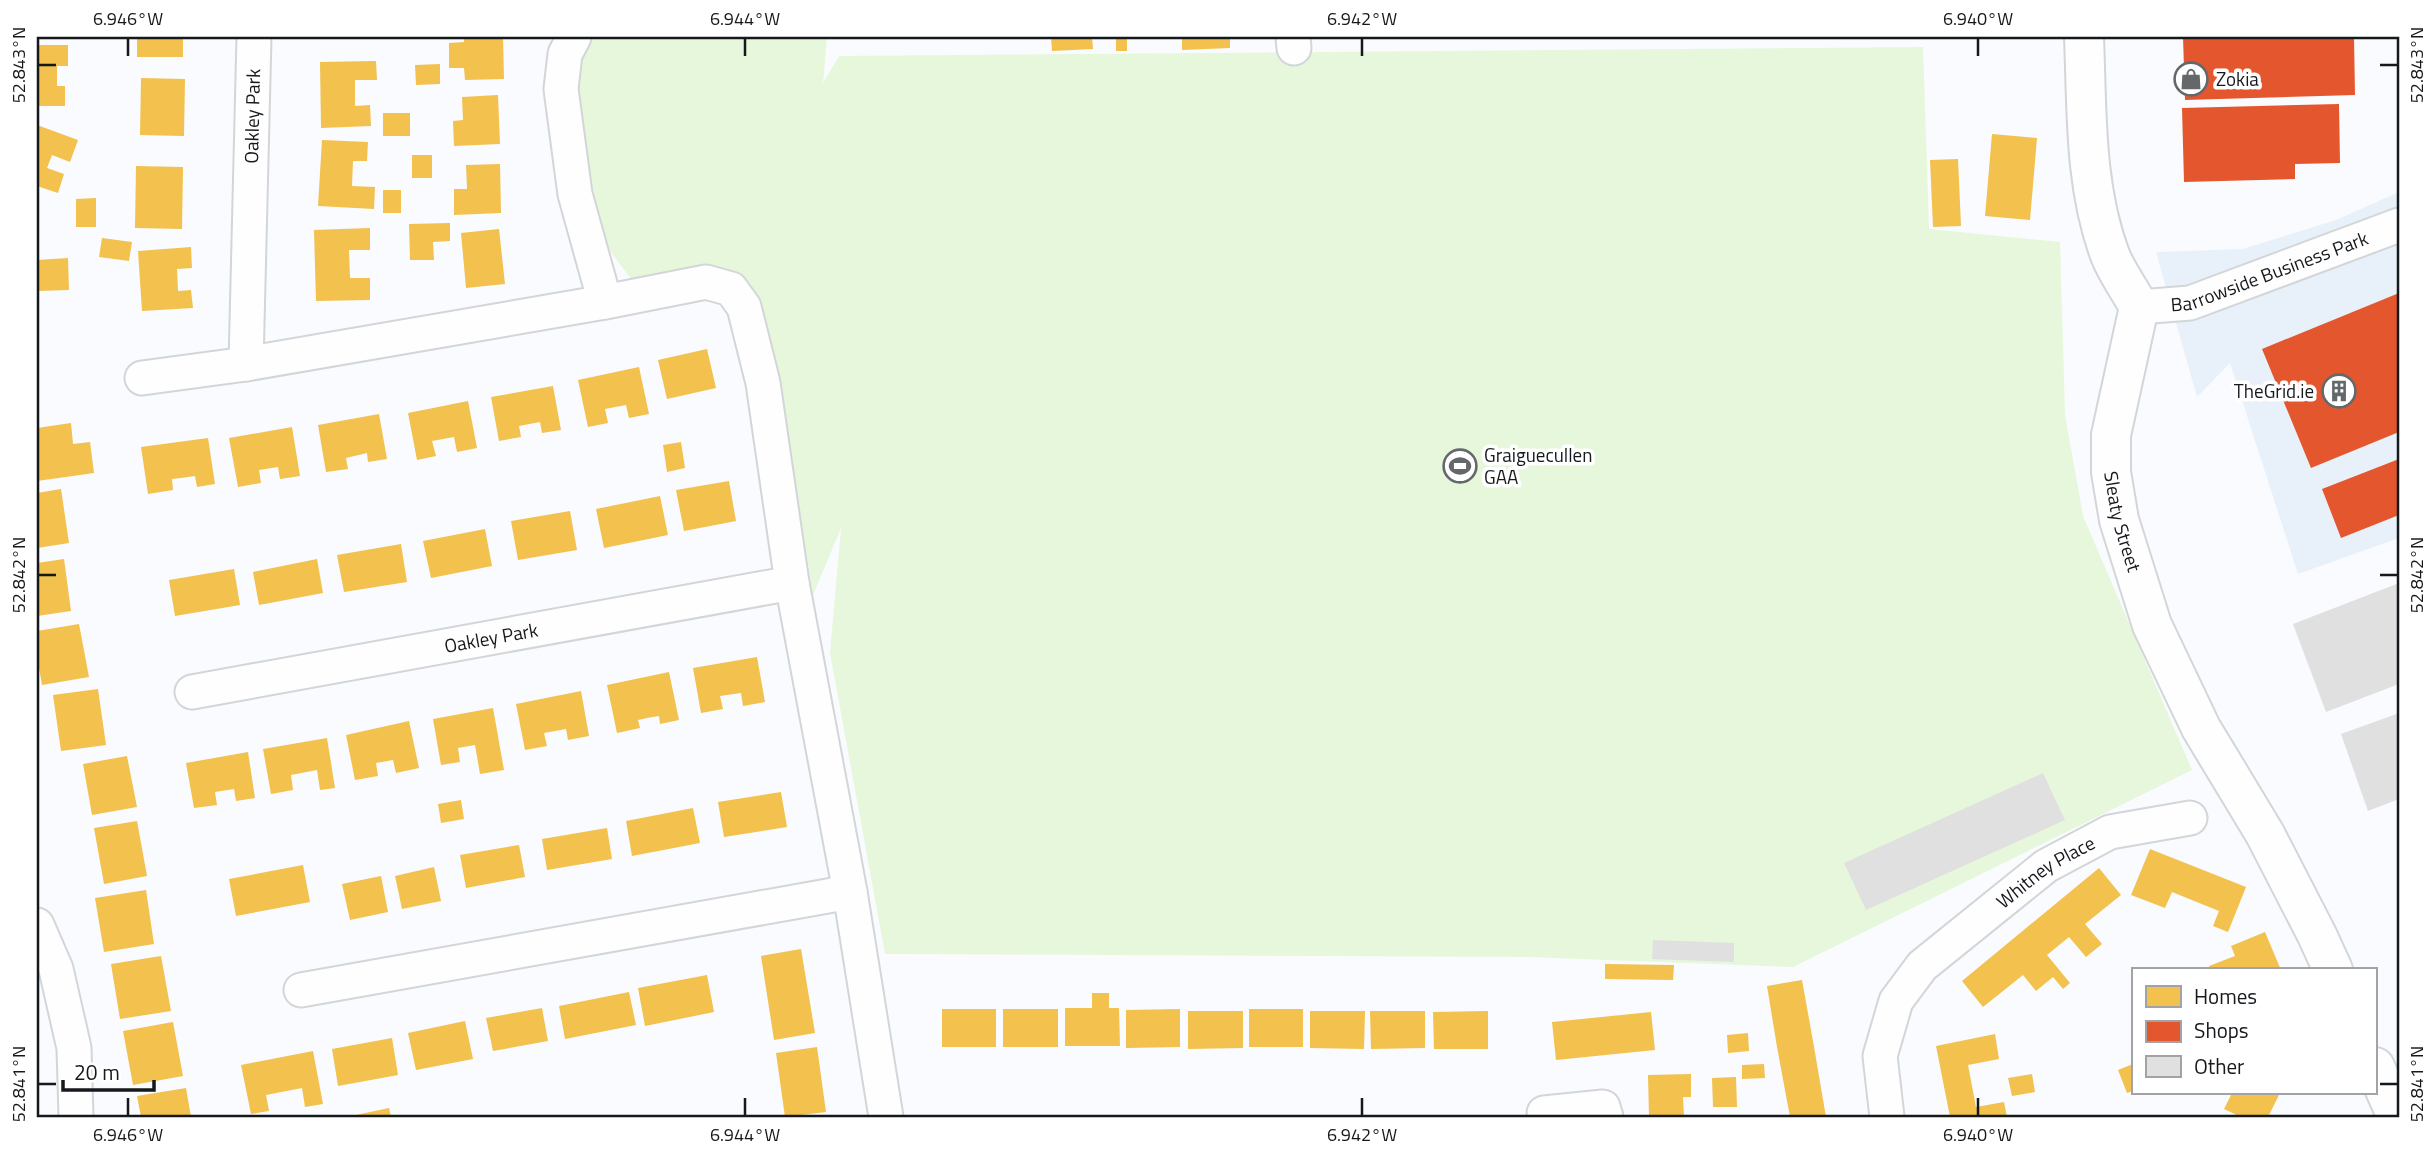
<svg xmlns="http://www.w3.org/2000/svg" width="2436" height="1154" font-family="'Titillium Web',sans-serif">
	<rect width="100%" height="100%" fill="#f9fbfe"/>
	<!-- built -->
	<path fill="#e8f1f9" d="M2399 192V538L2298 574 2230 363 2197 397 2156 252 2243 249 2336 220Z"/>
	<!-- green -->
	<path fill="#e6f7db" d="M590 37H827L823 83 839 56 1923 47 1929 229 2060 242 2065 415 2083 516 2192 770 1793 967 1528 957 885 954 830 653 841 528 813 595 792 462 760 323 753 298 734 271 703 264 631 279 611 252 592 211 578 123V63Z"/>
	<!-- homes -->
	<path fill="#f2c14e" d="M137 37H183V57H137Z
		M464 37H503L504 79 465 80 464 68H449V43L464 42Z
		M1051 37H1092L1093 49 1052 51Z
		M1116 37H1127V51H1116Z
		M1182 37H1230V48L1182 50Z
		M37 45H68V66H57V86H65V106H37Z
		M376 61 377 80H355V106L370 105 371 126 321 128 320 62Z
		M440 64V84L416 85 415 65Z
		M141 78 185 79 184 136 140 135Z
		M498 95 500 144 454 146 453 121 463 120 462 97Z
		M383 113H410V136H383Z
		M37 125 78 140 70 162 52 155 47 168 64 174 58 193 37 186Z
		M1992 134 2037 138 2030 220 1985 216Z
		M322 140 368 142 367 161H353L352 186 375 187 374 209 318 206Z
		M412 155H432V178H412Z
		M1958 159 1961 226 1933 227 1930 160Z
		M500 164 501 213 454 215V189H467L466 165Z
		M136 166 183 167 182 229 135 228Z
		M383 190H401V213H383Z
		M96 198V227H76V199Z
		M450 223V241L433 242 434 260H410L409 224Z
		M370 228V250H349L350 278H370V300L316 301 314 230Z
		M499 229 505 284 466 288 461 233Z
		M102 238 132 242 129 261 99 257Z
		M191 247 192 268 177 269 178 291 191 290 193 308 142 311 138 251Z
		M68 258 69 290 37 291V260Z
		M707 349 716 388 667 399 658 360Z
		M639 367 649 414 629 418 626 405 605 409 608 423 588 427 578 380Z
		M553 386 561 430 542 433 540 422 519 426 521 437 499 441 491 397Z
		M468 401 477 448 457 452 454 437 432 441 436 456 417 460 408 413Z
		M379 414 387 459 368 462 367 453 346 458 348 469 326 472 318 425Z
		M71 423 73 444 90 442 94 473 37 481V428Z
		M292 427 300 476 280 479 278 467 259 470 261 483 238 487 229 438Z
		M208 438 215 484 197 487 195 476 181 478 172 479 173 490 148 494 141 447Z
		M681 442 685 468 667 472 663 445Z
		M729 481 736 521 684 531 676 490Z
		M61 489 69 543 37 548V493Z
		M660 496 668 535 604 548 596 509Z
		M570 511 577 550 518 560 511 521Z
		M485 529 492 566 431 578 423 541Z
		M401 544 407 582 344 592 337 555Z
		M64 559 71 611 37 616V563Z
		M317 559 323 593 259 605 253 572Z
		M234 569 240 605 175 616 169 580Z
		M79 624 89 677 42 685 37 657V631Z
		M757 657 765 702 743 706 741 693 720 696 723 709 701 713 693 668Z
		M669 672 679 720 660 724 659 716 647 718 638 720 640 728 617 733 607 685Z
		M98 689 106 745 61 751 53 695Z
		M581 691 589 736 568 740 566 729 544 733 547 746 525 750 516 704Z
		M493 708 504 770 480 774 475 745 458 748 460 762 441 765 433 719Z
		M409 721 419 768 396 773 393 760 376 763 378 776 355 780 346 735Z
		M327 738 335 788 320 790 317 770 291 775 293 790 271 794 263 749Z
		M248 752 255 798 236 801 234 789 215 792 217 805 194 808 186 763Z
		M127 756 137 807 92 815 83 764Z
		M781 792 787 827 724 837 718 802Z
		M461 800 464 819 441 823 438 804Z
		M693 808 700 843 632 856 626 821Z
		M137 821 147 876 104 884 94 828Z
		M607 828 612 859 547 870 542 839Z
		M519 845 525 877 466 888 460 855Z
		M2150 849 2246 887 2228 932 2213 926 2219 911 2172 892 2165 908 2131 895Z
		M303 865 310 902 236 916 229 879Z
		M434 867 441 901 402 909 395 876Z
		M2099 868 2121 895 2085 924 2102 944 2086 957 2069 937 2047 955 2070 983 2063 989 2053 977 2036 991 2023 975 1983 1007 1962 981Z
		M381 876 388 912 350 920 342 884Z
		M146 890 154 944 104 952 95 898Z
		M2265 932 2281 970H2211L2209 966 2235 956 2231 946Z
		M801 949 815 1033 774 1040 761 956Z
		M161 956 171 1011 120 1019 111 964Z
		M1605 964 1674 965 1673 980 1605 979Z
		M707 975 714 1012 645 1026 638 988Z
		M1802 980 1813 1041 1826 1117H1790L1777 1047 1767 986Z
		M629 992 636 1025 565 1039 559 1006Z
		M1092 993H1109V1008H1119L1120 1046H1065V1008H1092Z
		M542 1008 548 1041 493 1051 486 1018Z
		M942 1009H996V1047H942Z
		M1003 1009H1058V1047H1003Z
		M1180 1009V1047L1126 1048V1010Z
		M1249 1009H1303V1047H1249Z
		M1188 1011H1243V1048L1188 1049Z
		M1310 1011H1365L1364 1049 1310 1048Z
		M1370 1011H1425V1048L1371 1049Z
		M1488 1011V1049H1434L1433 1012Z
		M1651 1012 1655 1050 1556 1060 1552 1022Z
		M465 1021 473 1059 416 1070 408 1033Z
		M173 1022 183 1076 133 1085 123 1031Z
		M1748 1033 1749 1051 1728 1053 1727 1035Z
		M1995 1034 1999 1059 1968 1065 1976 1107 2004 1102 2007 1117H1950L1936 1046Z
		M392 1038 398 1075 338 1086 332 1049Z
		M817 1047 826 1112 785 1117 776 1053Z
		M313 1051 323 1104 305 1107 302 1088 266 1095 269 1111 251 1114 241 1065Z
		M1764 1064 1765 1078 1742 1079V1065Z
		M2133 1064V1091L2127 1093 2118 1070Z
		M1691 1074V1097H1683L1684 1117H1649L1648 1075Z
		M2032 1074 2035 1092 2012 1096 2008 1078Z
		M1736 1077 1737 1107H1713L1712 1078Z
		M186 1088 191 1117H141L137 1096Z
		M2232 1093H2280L2268 1117H2241L2224 1109Z
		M389 1108 391 1117H351V1116Z"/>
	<!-- shops -->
	<path fill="#e4572e" d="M2183 37H2354L2355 95 2185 100Z
		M2339 104 2340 163 2295 164V179L2184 182 2182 108Z
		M2399 293V432L2311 468 2262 349Z
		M2399 459V515L2341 538 2322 489Z"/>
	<!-- building -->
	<path fill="#e1e0e1" d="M2399 583V684L2326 712 2293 624Z
		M2399 713V799L2368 811 2341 734Z
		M2043 773 2065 820 1866 910 1844 863Z
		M1653 940 1734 943V962L1652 959Z"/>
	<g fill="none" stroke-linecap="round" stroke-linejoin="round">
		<defs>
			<g id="street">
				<path d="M574 37 565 54 561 89 575 194 605 302"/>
				<path d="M1293 37 1294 48"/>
				<path id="s1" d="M2139 307 2190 303 2399 225"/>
				<path id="s2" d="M246 364 254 37"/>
				<path d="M142 378 246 364 605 302 706 282 731 289 744 307 763 383 792 583 850 892 886 1117"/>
				<path id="s3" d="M192 692 792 583"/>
				<path d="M37 925 56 969 74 1048 76 1117"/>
				<path d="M301 990 850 892"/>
				<path d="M1544 1113 1603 1107 1606 1117"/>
				<path id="s4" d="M1887 1117 1880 1056 1896 1001 1922 966 2046 866 2110 832 2190 818"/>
			</g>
			<g id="secondary">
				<path id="s5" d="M2084 37C2087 110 2084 185 2110 255 2117 273 2130 290 2139 307L2111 435V472L2119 520 2152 625 2201 728 2265 834 2317 935 2333 970"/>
				<path d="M2375 1067 2397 1117"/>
			</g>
		</defs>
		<!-- street casing -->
		<use href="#street" stroke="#d3d6d8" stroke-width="37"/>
		<!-- secondary casing -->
		<use href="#secondary" stroke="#d3d6d8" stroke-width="42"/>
		<!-- street -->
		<use href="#street" stroke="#fefeff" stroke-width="33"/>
		<!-- secondary -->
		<use href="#secondary" stroke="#fefeff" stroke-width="38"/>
	</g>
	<!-- ticks -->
	<path fill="none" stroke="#16191c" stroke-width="2.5" d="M128 38V56M745 38V56M1362 38V56M1978 38V56M38 65H56M2380 65H2398M38 575H56M2380 575H2398M38 1084H56M2380 1084H2398M128 1098V1116M745 1098V1116M1362 1098V1116M1978 1098V1116"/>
	<!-- icons -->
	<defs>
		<symbol id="shop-ring" viewBox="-11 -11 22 22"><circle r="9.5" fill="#fff" stroke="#65686b" stroke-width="1.5"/><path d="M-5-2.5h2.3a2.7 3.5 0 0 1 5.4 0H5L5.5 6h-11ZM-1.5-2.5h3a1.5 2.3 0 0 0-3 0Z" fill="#65686b"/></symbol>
		<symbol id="building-ring" viewBox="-11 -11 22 22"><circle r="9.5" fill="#fff" stroke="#65686b" stroke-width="1.5"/><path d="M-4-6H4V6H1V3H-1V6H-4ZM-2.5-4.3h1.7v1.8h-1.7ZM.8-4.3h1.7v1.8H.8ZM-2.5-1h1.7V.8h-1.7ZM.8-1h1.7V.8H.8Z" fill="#65686b"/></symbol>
		<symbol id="stadium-ring" viewBox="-11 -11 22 22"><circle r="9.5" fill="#fff" stroke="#65686b" stroke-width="1.5"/><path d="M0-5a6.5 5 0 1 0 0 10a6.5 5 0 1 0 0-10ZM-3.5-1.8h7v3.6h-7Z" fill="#65686b"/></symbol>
	</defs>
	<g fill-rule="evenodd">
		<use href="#shop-ring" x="2172" y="60" width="38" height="38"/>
		<use href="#building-ring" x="2320" y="372" width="38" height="38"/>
		<use href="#stadium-ring" x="1441" y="447" width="38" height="38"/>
	</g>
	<g text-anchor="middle" stroke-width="7" stroke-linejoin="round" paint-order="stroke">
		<!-- poi labels -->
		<g font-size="19" fill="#16191c" stroke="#fff" text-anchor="start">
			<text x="2216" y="86">Zokia</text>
			<text x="2314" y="398" text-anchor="end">TheGrid.ie</text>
			<text x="1484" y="462">Graiguecullen<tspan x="1484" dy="22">GAA</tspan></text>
		</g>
		<!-- street labels -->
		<g font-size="19" fill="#16191c" stroke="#fff">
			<text dy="7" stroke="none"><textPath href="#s2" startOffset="248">Oakley Park</textPath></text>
			<text dy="7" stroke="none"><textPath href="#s1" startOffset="136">Barrowside Business Park</textPath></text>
			<text dy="7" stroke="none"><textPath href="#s5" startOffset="499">Sleaty Street</textPath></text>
			<text dy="7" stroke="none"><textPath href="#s3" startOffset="304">Oakley Park</textPath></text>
			<text dy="7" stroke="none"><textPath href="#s4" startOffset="318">Whitney Place</textPath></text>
		</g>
	</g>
	<!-- border -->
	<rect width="2436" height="1154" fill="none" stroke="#ffffff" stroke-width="77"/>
	<!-- legend -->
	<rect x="2132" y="968" width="245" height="126" fill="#ffffff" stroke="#a2a3a4" stroke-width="2"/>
	<rect x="2146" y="986" width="35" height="21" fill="#f2c14e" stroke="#a2a3a4" stroke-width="2"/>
	<text x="2194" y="1004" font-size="21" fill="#16191c">Homes</text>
	<rect x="2146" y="1021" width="35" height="21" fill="#e4572e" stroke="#a2a3a4" stroke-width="2"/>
	<text x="2194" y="1038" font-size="21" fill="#16191c">Shops</text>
	<rect x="2146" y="1056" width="35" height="21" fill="#e1e0e1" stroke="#a2a3a4" stroke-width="2"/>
	<text x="2194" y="1074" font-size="21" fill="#16191c">Other</text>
	<!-- scale -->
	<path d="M63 1080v10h91v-10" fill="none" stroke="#16191c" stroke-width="3.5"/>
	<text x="74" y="1080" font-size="21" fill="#16191c" stroke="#ffffff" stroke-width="5" paint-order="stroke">20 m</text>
	<rect x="38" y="38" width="2360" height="1078" fill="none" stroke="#16191c" stroke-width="2.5"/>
	<g font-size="18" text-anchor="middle" fill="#16191c">
		<text x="128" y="25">6.946°W</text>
		<text x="745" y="25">6.944°W</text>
		<text x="1362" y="25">6.942°W</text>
		<text x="1978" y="25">6.940°W</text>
		<text transform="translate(19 65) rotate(-90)" y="6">52.843°N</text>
		<text transform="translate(2417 65) rotate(-90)" y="6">52.843°N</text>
		<text transform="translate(19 575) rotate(-90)" y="6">52.842°N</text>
		<text transform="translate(2417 575) rotate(-90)" y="6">52.842°N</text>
		<text transform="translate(19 1084) rotate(-90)" y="6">52.841°N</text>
		<text transform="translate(2417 1084) rotate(-90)" y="6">52.841°N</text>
		<text x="128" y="1141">6.946°W</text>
		<text x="745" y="1141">6.944°W</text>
		<text x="1362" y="1141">6.942°W</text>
		<text x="1978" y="1141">6.940°W</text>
	</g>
</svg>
